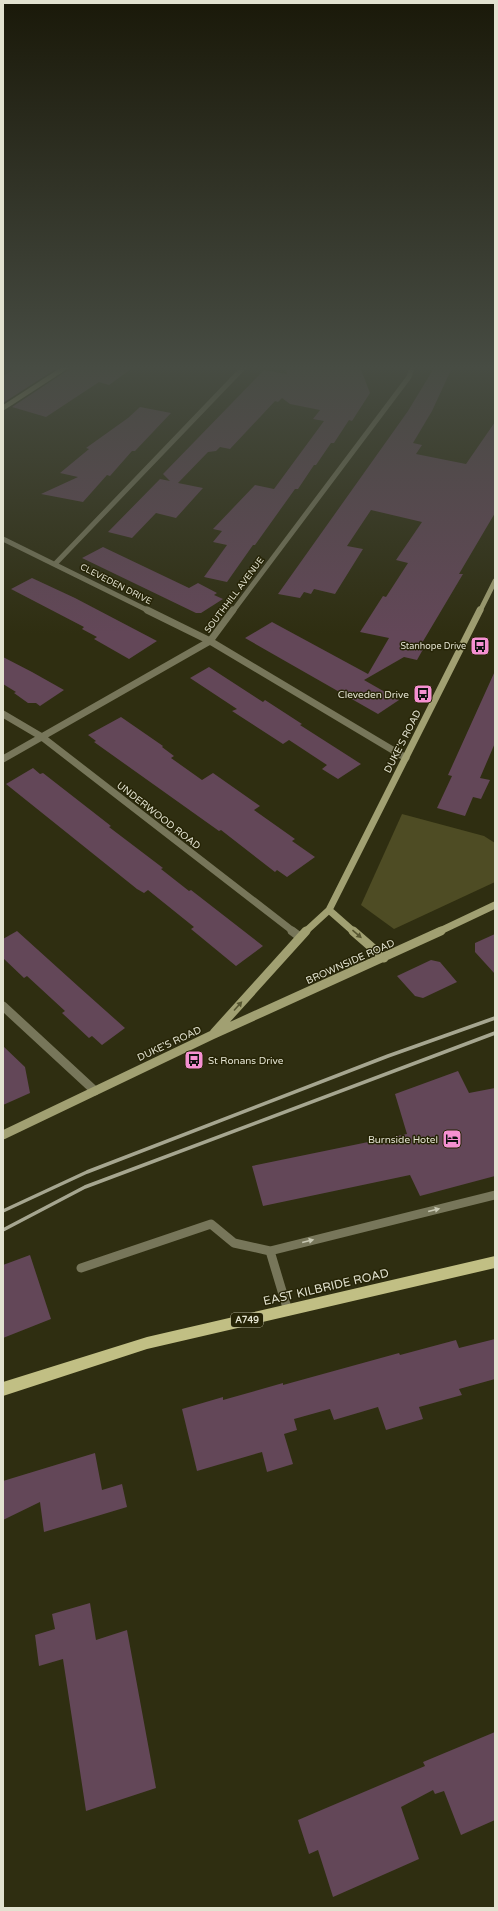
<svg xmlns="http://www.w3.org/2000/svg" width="498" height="1911" font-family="'Varela Round',sans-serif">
	<rect width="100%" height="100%" fill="#2f2e11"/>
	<!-- green -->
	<path fill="#4e4c24" d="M402 814 484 836 495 843V882L394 929 361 905Z"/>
	<!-- building -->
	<path fill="#634758" d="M18 367H59L3 403V376Z
		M70 367H134L109 385 99 382 46 417 12 407 68 370Z
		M285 367H360L370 393 352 421 349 420 334 443H331L316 465H314L298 489H295L255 545H253L227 582 204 577 227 545 213 542 222 531 213 529 255 485 274 489 324 421 313 419 320 410 290 404 282 398 278 402 275 401 230 449 220 447 216 451 208 452 178 483 203 488 176 518 156 513 132 538 108 532 160 479 170 481 163 474 264 370 287 374Z
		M434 368 451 370 432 411 413 443 422 445 416 454 466 464 495 422V513L459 574H463L422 643 426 644 417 660 404 657 364 680 399 700 378 714 245 638 272 622 368 674 389 638 360 632 383 596 386 597 408 563 396 560 422 522 371 510 347 546 363 549 335 594 314 589 311 594 304 592 300 598 278 594 408 411Z
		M140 407 171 413 135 451H132L110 476 107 475 83 502 41 494 78 477 60 473 89 449 86 448 128 418Z
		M103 547 189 588 198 583 217 593 214 595 223 599 201 613H196L82 558Z
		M32 578 75 598 157 641 129 659 94 639 97 637 82 629 84 627 11 589Z
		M3 657 32 672 64 690 40 706 36 703H28L14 693 16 692 3 684Z
		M209 667 263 702 265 700 302 724 300 725 361 764 338 779 322 769 327 765 289 740 283 744 232 711 237 709 190 678Z
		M495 671V743L480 778 490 780 481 799 473 797 465 816 437 808 452 776 448 775Z
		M121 717 163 746 162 747 174 756 171 758 202 780 213 773 260 806 254 810 295 839 292 841 315 857 287 877 277 870 275 872 221 830 219 831 94 742 96 741 88 735Z
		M33 768 40 774 43 773 111 826 109 827 163 868 161 869 189 891 191 890 263 946 236 966 191 929 194 927 148 890 144 893 137 889 6 784Z
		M17 931 79 987 125 1028 102 1045 92 1036 89 1038 62 1013 65 1011 27 976 24 978 3 958V939Z
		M495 934V974L475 952V943Z
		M431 960 440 962 457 982 423 998 415 996 397 976Z
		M3 1046 25 1067 30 1093 3 1105Z
		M458 1071 469 1093 495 1088V1176L420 1196 410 1175 263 1206 252 1166 407 1134 395 1094Z
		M30 1255 51 1319 3 1338V1265Z
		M495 1339V1379L459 1389 462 1395 419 1407 423 1419 386 1430 378 1407 334 1420 330 1409 294 1419 297 1430 284 1434 293 1464 267 1472 262 1452 197 1471 182 1409 223 1397V1400L283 1383V1385L399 1353 400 1355 456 1340 459 1348Z
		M95 1453 102 1490 122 1484 127 1507 44 1532 40 1502 3 1520V1481Z
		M90 1603 96 1640 127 1630 156 1788 86 1811 63 1659 39 1666 35 1635 55 1629 52 1614Z
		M495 1732V1820L461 1835 444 1791 435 1794 433 1790 401 1807 419 1859 333 1897 318 1850 309 1854 298 1820 425 1766 423 1762Z"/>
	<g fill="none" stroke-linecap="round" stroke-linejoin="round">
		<!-- lane -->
		<path stroke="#77765a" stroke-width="9" d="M270 1251 495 1195
			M81 1268 211 1224 234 1243 270 1251 288 1311"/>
		<!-- street-far2 -->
		<path stroke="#77765a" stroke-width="5" d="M3 539 149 611
			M55 564 244 367
			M233 611 409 377 412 367"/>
		<!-- street-far1 -->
		<path stroke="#77765a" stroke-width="7" d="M147 610 210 641 406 758
			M3 714 42 737 294 932
			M3 759 210 641 233 610"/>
		<!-- street -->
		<path stroke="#77765a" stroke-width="9" d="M292 931 300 937
			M3 1006 95 1091"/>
		<!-- secondary-far2 -->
		<path stroke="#a1a072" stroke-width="5" d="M3 408 66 367
			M480 611 495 581"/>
		<!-- secondary-far1 -->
		<path stroke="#a1a072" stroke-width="7" d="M329 910 354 932
			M305 932 329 910 480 610
			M438 932 495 905"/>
		<!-- secondary -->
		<path stroke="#a1a072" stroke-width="9" d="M353 931 384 958
			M214 1033 306 931
			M3 1135 212 1035 441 931"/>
		<!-- primary -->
		<path fill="#c1bf84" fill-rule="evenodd" d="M495 1256V1268L147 1349 3 1396V1382L147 1337Z"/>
		<!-- rail -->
		<path stroke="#a6a690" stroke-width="3.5" d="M3 1211 87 1172 388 1056 495 1018
			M3 1230 85 1187 495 1033"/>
	</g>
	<!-- one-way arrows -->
	<defs><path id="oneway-solid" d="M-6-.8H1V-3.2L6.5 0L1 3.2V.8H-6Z"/></defs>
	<g fill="#575631">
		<use href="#oneway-solid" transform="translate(357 934) rotate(41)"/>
		<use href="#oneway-solid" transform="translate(238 1006) rotate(-48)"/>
	</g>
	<g fill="#c7c7b2">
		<use href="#oneway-solid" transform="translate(434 1210) rotate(-14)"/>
		<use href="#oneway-solid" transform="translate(308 1241) rotate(-14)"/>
	</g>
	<!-- sky -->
	<linearGradient id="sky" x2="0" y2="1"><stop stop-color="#1a1909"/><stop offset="0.58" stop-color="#474c43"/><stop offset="1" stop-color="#474c43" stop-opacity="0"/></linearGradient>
	<rect width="498" height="634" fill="url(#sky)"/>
	<!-- icons -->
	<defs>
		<symbol id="bus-square" viewBox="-11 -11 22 22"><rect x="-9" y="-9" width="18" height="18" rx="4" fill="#f590d1" stroke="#262406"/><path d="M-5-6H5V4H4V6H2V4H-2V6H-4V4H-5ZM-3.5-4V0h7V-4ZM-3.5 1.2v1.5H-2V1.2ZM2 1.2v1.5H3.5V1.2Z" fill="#111"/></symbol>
		<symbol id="hotel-square" viewBox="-11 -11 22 22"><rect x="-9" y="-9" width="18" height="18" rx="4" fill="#f590d1" stroke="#262406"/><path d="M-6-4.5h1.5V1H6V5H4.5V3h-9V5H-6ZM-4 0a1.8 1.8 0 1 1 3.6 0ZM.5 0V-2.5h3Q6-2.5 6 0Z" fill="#111"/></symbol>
	</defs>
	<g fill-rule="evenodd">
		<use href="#bus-square" x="469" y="635" width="22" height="22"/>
		<use href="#bus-square" x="412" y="683" width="22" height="22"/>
		<use href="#bus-square" x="183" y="1049" width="22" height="22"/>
		<use href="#hotel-square" x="441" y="1128" width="22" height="22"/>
	</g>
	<g text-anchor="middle" stroke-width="3" stroke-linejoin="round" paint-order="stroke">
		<!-- far-street labels -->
		<g font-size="9" fill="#e2e2d0" stroke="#262406">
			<text transform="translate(116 584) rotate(27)" y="3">CLEVEDEN DRIVE</text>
			<text transform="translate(234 595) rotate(-53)" y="3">SOUTHHILL AVENUE</text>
		</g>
		<!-- far-poi labels -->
		<g font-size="9" fill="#e2e2d0" stroke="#262406" text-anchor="end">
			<text x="466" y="649">Stanhope Drive</text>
		</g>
		<!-- shield labels -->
		<rect fill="#262406" stroke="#aaa993" stroke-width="1" x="231" y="1313" width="32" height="14" rx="3"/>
		<g font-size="9" font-weight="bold" fill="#e2e2d0">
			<text x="247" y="1323">A749</text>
		</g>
		<!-- poi labels -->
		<g font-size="10" fill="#e2e2d0" stroke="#262406" text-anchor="end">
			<text x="409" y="698">Cleveden Drive</text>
			<text x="208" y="1064" text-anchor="start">St Ronans Drive</text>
			<text x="438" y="1143">Burnside Hotel</text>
		</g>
		<!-- street labels -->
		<g font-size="10" fill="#e2e2d0" stroke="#262406">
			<text transform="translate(402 741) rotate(-63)" y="4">DUKE'S ROAD</text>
			<text transform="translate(159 815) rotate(38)" y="4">UNDERWOOD ROAD</text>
			<text transform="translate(350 961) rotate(-24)" y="4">BROWNSIDE ROAD</text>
			<text transform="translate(169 1043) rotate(-25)" y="4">DUKE'S ROAD</text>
		</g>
		<!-- near-street labels -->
		<g font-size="12" fill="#e2e2d0" stroke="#262406">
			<text transform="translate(326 1287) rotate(-13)" y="4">EAST KILBRIDE ROAD</text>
		</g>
	</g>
	<!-- border -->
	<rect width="498" height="1911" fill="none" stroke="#e2e2d0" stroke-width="8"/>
</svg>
